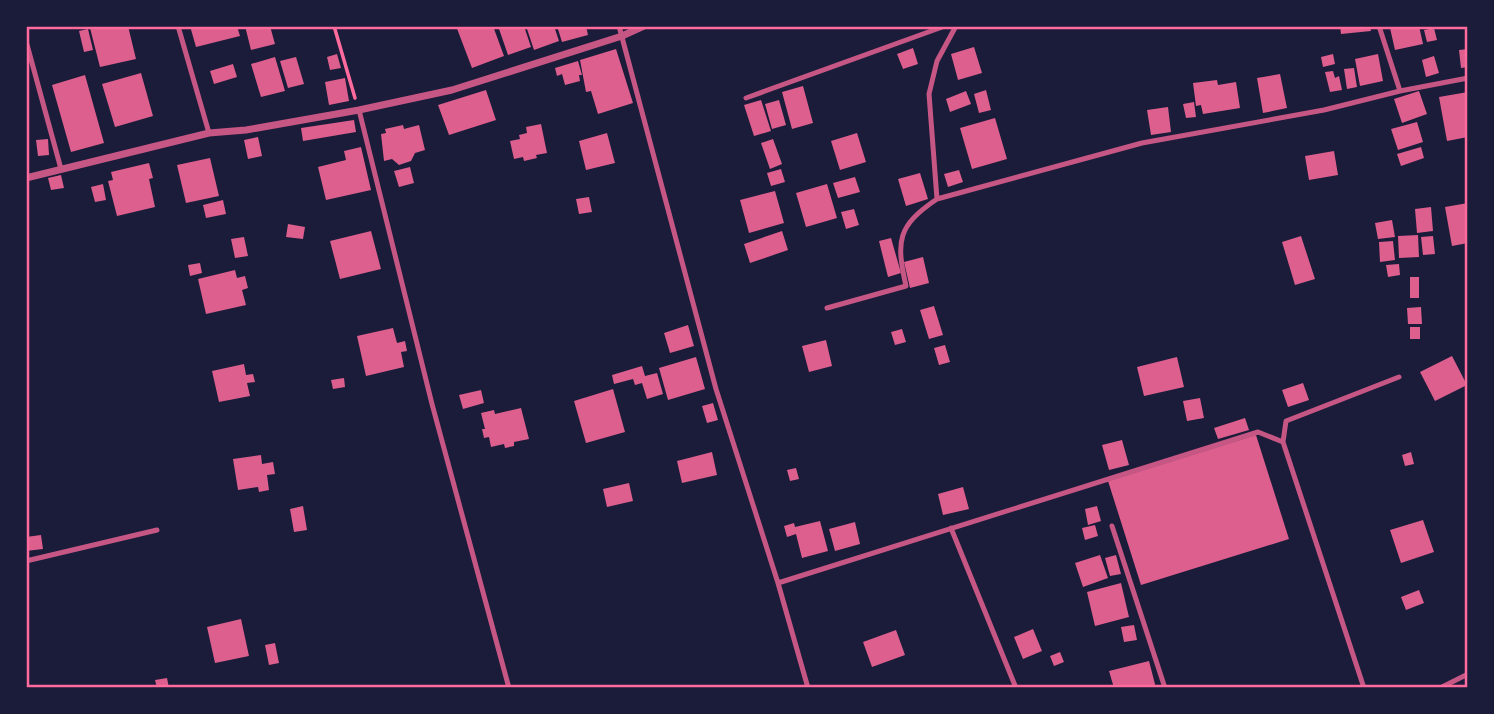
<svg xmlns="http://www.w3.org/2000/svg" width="1494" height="714" font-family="'Space Grotesk',sans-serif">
	<rect width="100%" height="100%" fill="#1b1b3a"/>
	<!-- building -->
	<path fill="#dd5f8e" d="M96 26H128L136 59 100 67 90 28Z
		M190 26H237L240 36 196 47Z
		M245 26H270L275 44 251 50Z
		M456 26H493L504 56 472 68Z
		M498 26H524L531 47 508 55Z
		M526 26H554L559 41 534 50Z
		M557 26H586L588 35 562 42Z
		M1340 26H1370L1371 31 1341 34Z
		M1396 26H1419L1423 44 1395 50 1390 28Z
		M1434 28 1437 40 1427 42 1424 30Z
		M88 29 93 50 84 52 79 31Z
		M974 47 982 73 958 80 951 54Z
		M913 48 918 64 903 69 897 54Z
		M616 49 633 103 598 114 591 91 586 92 580 60Z
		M1468 49V67L1461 68 1459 50Z
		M337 54 341 68 330 70 327 57Z
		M1333 54 1335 64 1323 67 1321 57Z
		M1378 54 1383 81 1360 86 1355 59Z
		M1434 56 1439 73 1426 77 1422 60Z
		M275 57 285 91 261 97 251 64Z
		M296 57 304 84 288 88 280 61Z
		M578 61 582 75H579L580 81 565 85 562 74 557 76 555 68Z
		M233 64 237 77 214 84 210 71Z
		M1354 68 1357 87 1347 89 1344 69Z
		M1333 71 1335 78 1339 76 1342 90 1330 92 1325 72Z
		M141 73 153 116 115 127 102 84Z
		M1280 74 1287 108 1263 113 1257 78Z
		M85 75 104 143 71 152 52 85Z
		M345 78 349 101 329 105 325 82Z
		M1217 80 1218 85 1236 82 1240 108 1203 114 1201 105 1196 106 1193 83Z
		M803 86 813 123 792 129 782 92Z
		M486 90 496 120 449 135 438 105Z
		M986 90 991 110 979 113 974 94Z
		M966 91 971 104 950 112 946 99Z
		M1419 91 1427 114 1402 123 1394 99Z
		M1468 92V137L1447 141 1439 97Z
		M761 100 771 131 754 136 744 105Z
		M779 100 786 125 772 129 765 104Z
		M1194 102 1196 117 1186 118 1183 104Z
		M1168 107 1171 132 1151 135 1147 110Z
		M995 118 1007 159 972 169 960 128Z
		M354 120 356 132 303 141 301 128Z
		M1417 122 1423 142 1398 150 1391 129Z
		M541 124 547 153 536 155 537 158 524 161 523 157 514 159 510 141 520 139 519 135 527 133 526 127Z
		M403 125 404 129 419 125 425 150 415 153 411 161 399 165 392 159 384 161 381 134 386 133 385 129Z
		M607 133 615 163 586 170 579 141Z
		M857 133 866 162 840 170 831 141Z
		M258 137 262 156 248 159 244 140Z
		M48 139 49 155 38 156 36 140Z
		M773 139 782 164 770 169 761 143Z
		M361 147 371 190 326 200 318 167 346 160 344 151Z
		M1421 147 1424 158 1401 166 1397 154Z
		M1334 151 1338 175 1309 180 1305 156Z
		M210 158 219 196 186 203 177 165Z
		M149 163 153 178 149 179 155 207 117 216 108 181 113 180 111 172Z
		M410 167 414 183 399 187 394 171Z
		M781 169 785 182 771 186 767 173Z
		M959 170 963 182 948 187 944 174Z
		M920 173 928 199 906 206 898 179Z
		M61 175 64 188 51 190 48 178Z
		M855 177 860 192 838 198 833 183Z
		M103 184 106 200 95 202 91 187Z
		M827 184 837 218 806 227 796 193Z
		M775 191 784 223 749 233 740 200Z
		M589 197 592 212 579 214 576 199Z
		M223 200 226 214 206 218 203 205Z
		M1468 203V243L1452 246 1445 207Z
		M1431 207 1433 231 1417 233 1415 209Z
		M854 209 859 225 846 229 841 212Z
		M1392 220 1395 237 1378 239 1375 223Z
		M288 224 305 227 303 239 286 237Z
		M371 231 381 269 340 279 330 241Z
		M782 231 788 250 750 263 744 244Z
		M1418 235 1419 257 1399 258 1398 236Z
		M1301 236 1315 279 1295 285 1282 242Z
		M1433 236 1435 254 1423 255 1421 237Z
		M244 237 248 256 235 258 231 239Z
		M891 238 901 273 888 277 879 241Z
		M1393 241 1395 260 1380 262 1379 242Z
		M923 257 929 283 910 288 904 262Z
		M200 263 202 273 190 276 188 265Z
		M1399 264 1400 275 1388 277 1386 265Z
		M235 270 237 278 245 276 248 288 242 290 246 305 206 314 198 279Z
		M1410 277H1419V298H1410Z
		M934 306 943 335 929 339 920 310Z
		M1421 307 1422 324H1408L1407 308Z
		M688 325 694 346 670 353 664 333Z
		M1410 327H1420V339H1410Z
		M393 328 397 343 405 341 407 351 401 352 404 367 366 376 357 336Z
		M902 329 906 342 895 345 891 332Z
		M826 340 832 366 809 372 802 346Z
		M945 345 950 362 939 365 934 348Z
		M1452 356 1467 385 1435 401 1420 372Z
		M696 357 705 389 668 400 659 368Z
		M1177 357 1184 387 1144 396 1137 367Z
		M244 364 246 375 253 374 255 382 247 383 250 396 219 402 212 371Z
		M642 366 645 376 657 373 663 394 647 399 642 383 635 385 633 379 614 384 612 375Z
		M344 378 345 387 333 389 331 380Z
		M1303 383 1309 400 1288 407 1282 390Z
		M613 389 625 432 586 443 574 401Z
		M481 390 484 403 463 409 459 395Z
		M1200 398 1204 418 1187 421 1183 401Z
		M713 403 718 420 707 423 702 406Z
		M521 408 529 439 514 442V446L505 448 504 444 491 447 489 437 484 438 482 429H485L481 413 494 410 495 414Z
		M1245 418 1249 430 1218 439 1214 428Z
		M1256 435 1289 539 1141 585 1108 481Z
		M1122 440 1129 465 1109 470 1102 445Z
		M712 452 717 475 682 483 677 461Z
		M1411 452 1414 464 1405 466 1402 455Z
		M261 455 262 464 273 462 275 474 267 475 269 490 259 492 258 487 238 490 233 459Z
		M796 468 799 479 790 481 787 470Z
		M629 483 633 501 607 507 603 489Z
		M963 487 969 509 943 515 938 494Z
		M303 506 307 530 294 532 290 509Z
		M1097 506 1101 521 1088 525 1085 509Z
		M1423 520 1434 552 1401 563 1390 530Z
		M820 521 828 551 802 558 796 534 787 537 784 526 794 523 795 527Z
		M855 522 860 544 835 551 829 529Z
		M1095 525 1098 536 1085 540 1082 528Z
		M41 535 43 549 26 551V537Z
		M1100 555 1108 578 1083 587 1075 563Z
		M1116 555 1121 574 1110 576 1105 558Z
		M1121 583 1129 617 1095 626 1087 592Z
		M1419 590 1424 603 1406 610 1401 597Z
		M241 619 249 656 215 663 207 627Z
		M1134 625 1137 640 1124 642 1121 627Z
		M1033 629 1042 651 1023 659 1014 637Z
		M896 630 905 655 872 667 863 642Z
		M275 643 279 663 269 665 265 645Z
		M1060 652 1064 662 1054 666 1050 656Z
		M1149 661 1156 688H1114L1109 671Z
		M167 678 169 688H157L155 680Z"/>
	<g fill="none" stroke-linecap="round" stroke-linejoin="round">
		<!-- path -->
		<path stroke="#ff6b9d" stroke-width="3.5" d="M334 26 355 98"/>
		<!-- service -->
		<path stroke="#c65784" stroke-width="5" d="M178 26 209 133
			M619 26 716 389 778 583 808 688
			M1379 26 1400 91
			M26 41 61 169
			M746 98 945 26
			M359 110 432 404 509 688
			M937 199 929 94 937 61 956 26
			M827 308 906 286C896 241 897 226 937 199L1142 143 1324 110 1400 91 1468 78
			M1112 526 1165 688
			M951 528 1016 688
			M26 561 157 530
			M778 583 1258 432 1283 442
			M1364 688 1283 442 1286 421 1399 377
			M1440 688 1468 674"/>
		<!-- minor -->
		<path stroke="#c65784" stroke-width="7" d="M26 178 209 133 246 130 359 110 452 90 622 36 644 26"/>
	</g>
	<!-- border -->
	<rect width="1494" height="714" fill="none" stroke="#1b1b3a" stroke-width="56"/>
	<rect x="28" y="28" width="1438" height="658" fill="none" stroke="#ff6b9d" stroke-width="2.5"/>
</svg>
